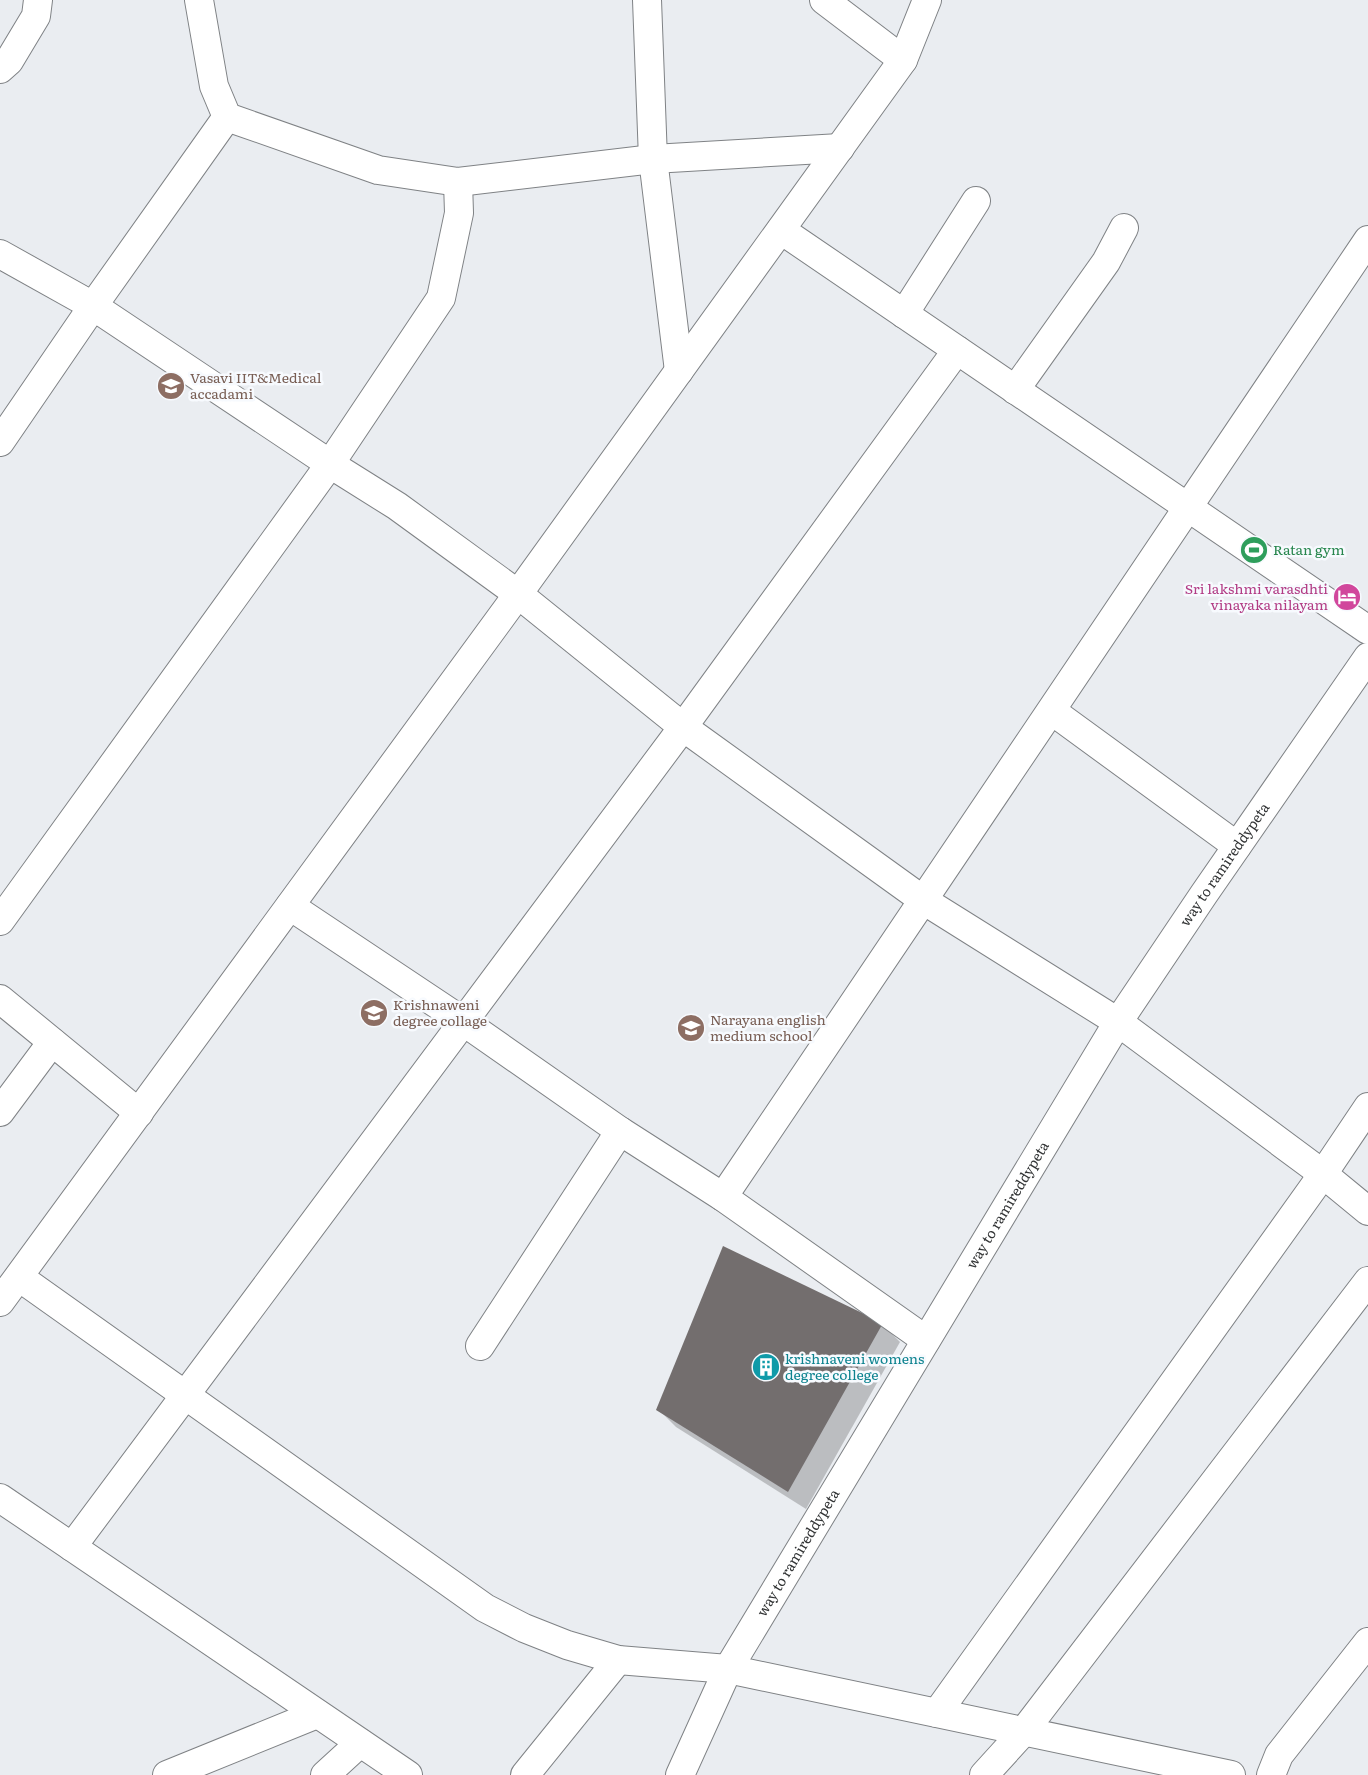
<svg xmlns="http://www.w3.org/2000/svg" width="1368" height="1775" font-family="Literata,serif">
	<rect width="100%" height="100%" fill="#eaedf1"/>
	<!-- shadow -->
	<path fill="#0003" d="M882 1324 900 1342 806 1509 676 1427 658 1409Z"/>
	<!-- building -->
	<path fill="#736e6e" d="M723 1246 883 1323 788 1492 656 1410Z"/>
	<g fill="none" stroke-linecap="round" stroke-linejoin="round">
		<defs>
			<g id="minor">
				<path d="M199 0 214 86 227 117 378 170 458 182 653 159 840 148"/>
				<path d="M647 0 653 159 679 371"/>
				<path d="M824 0 903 60"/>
				<path d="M0 69 9 61 36 16 38 0"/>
				<path d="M781 230 1368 630"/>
				<path d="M0 254 93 306 330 464 397 506 518 594 683 727 923 900 1118 1022 1323 1174 1368 1211"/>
				<path d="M904 314 976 201"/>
				<path d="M1015 390 1106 262 1124 228"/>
				<path d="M0 442 93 306 227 117"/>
				<path d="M1052 711 1237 846"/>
				<path d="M290 906 464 1022 620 1131 723 1197 926 1340"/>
				<path d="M0 921 330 464 441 298 459 213 458 182"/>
				<path d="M0 999 139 1113"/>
				<path d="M0 1112 52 1042"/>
				<path d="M723 1197 1368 240"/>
				<path d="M19 1277 485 1608 524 1628 567 1645 618 1660 728 1669 1231 1775"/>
				<path d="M0 1302 518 594 903 60 927 0"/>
				<path d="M480 1346 620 1131"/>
				<path d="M0 1498 408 1775"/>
				<path d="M72 1547 683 727 957 350"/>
				<path d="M937 1713 1323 1174 1368 1107"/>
				<path d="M167 1775 317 1714"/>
				<path d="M325 1775 360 1743"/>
				<path d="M525 1775 618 1660"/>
				<path id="s1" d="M680 1775 728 1669 1118 1022 1204 894 1368 657"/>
				<path d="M984 1775 1024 1731 1368 1281"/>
				<path d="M1271 1775 1279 1755 1368 1642"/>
			</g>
		</defs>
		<!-- minor casing -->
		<use href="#minor" stroke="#7f8285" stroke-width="30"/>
		<!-- minor -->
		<use href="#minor" stroke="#fff" stroke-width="28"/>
	</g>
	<!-- icons -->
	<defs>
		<symbol id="university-disc" viewBox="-11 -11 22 22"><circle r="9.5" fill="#8d6e63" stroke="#f7fafe"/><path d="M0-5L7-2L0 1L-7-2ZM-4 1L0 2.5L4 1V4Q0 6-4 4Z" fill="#fff"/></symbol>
		<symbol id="stadium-disc" viewBox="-11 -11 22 22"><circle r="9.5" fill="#2e9e5b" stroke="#f7fafe"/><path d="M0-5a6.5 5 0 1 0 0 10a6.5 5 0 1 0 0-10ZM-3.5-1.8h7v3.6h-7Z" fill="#fff"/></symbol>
		<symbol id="hotel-disc" viewBox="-11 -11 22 22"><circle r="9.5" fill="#d1479c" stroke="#f7fafe"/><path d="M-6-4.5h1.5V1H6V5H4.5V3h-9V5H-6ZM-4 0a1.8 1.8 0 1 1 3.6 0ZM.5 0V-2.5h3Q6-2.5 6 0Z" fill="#fff"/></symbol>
		<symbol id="school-disc" viewBox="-11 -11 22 22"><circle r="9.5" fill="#8d6e63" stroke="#f7fafe"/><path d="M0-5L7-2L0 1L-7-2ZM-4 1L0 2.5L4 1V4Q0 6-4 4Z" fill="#fff"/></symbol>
		<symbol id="building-disc" viewBox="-11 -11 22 22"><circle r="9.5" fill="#0f9aa8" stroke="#f7fafe"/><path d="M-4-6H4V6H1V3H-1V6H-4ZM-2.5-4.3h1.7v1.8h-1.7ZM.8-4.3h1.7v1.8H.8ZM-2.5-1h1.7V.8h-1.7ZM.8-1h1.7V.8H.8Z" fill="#fff"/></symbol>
	</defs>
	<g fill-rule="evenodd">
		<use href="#university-disc" x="155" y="370" width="32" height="32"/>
		<use href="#stadium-disc" x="1238" y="534" width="32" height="32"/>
		<use href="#hotel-disc" x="1331" y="581" width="32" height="32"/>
		<use href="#university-disc" x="358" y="997" width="32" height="32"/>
		<use href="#school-disc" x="675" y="1012" width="32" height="32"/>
		<use href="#building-disc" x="750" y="1351" width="32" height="32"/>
	</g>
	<g text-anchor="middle" stroke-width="5" stroke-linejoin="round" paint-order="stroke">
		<!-- education labels -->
		<g font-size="14" fill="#785e54" stroke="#f7fafe" text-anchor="start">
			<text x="190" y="383">Vasavi IIT&amp;Medical<tspan x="190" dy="16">accadami</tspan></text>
			<text x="393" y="1010">Krishnaweni<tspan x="393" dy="16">degree collage</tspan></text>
			<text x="710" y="1025">Narayana english<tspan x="710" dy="16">medium school</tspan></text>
		</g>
		<!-- leisure labels -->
		<g font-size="14" fill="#27864d" stroke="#f7fafe" text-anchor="start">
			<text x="1273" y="555">Ratan gym</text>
		</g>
		<!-- hotel labels -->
		<g font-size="14" fill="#b23c85" stroke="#f7fafe" text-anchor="end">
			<text x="1328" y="594">Sri lakshmi varasdhti<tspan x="1328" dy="16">vinayaka nilayam</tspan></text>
		</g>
		<!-- street labels -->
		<g font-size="14" fill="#333536" stroke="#f7fafe">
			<text dy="5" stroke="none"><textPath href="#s1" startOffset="1062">way to ramireddypeta</textPath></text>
			<text dy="5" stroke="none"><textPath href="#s1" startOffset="658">way to ramireddypeta</textPath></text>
			<text dy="5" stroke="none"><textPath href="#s1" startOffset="252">way to ramireddypeta</textPath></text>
		</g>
		<!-- culture labels -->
		<g font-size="14" fill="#0d838f" stroke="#f7fafe" text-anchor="start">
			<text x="785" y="1364">krishnaveni womens<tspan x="785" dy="16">degree college</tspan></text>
		</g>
	</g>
</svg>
